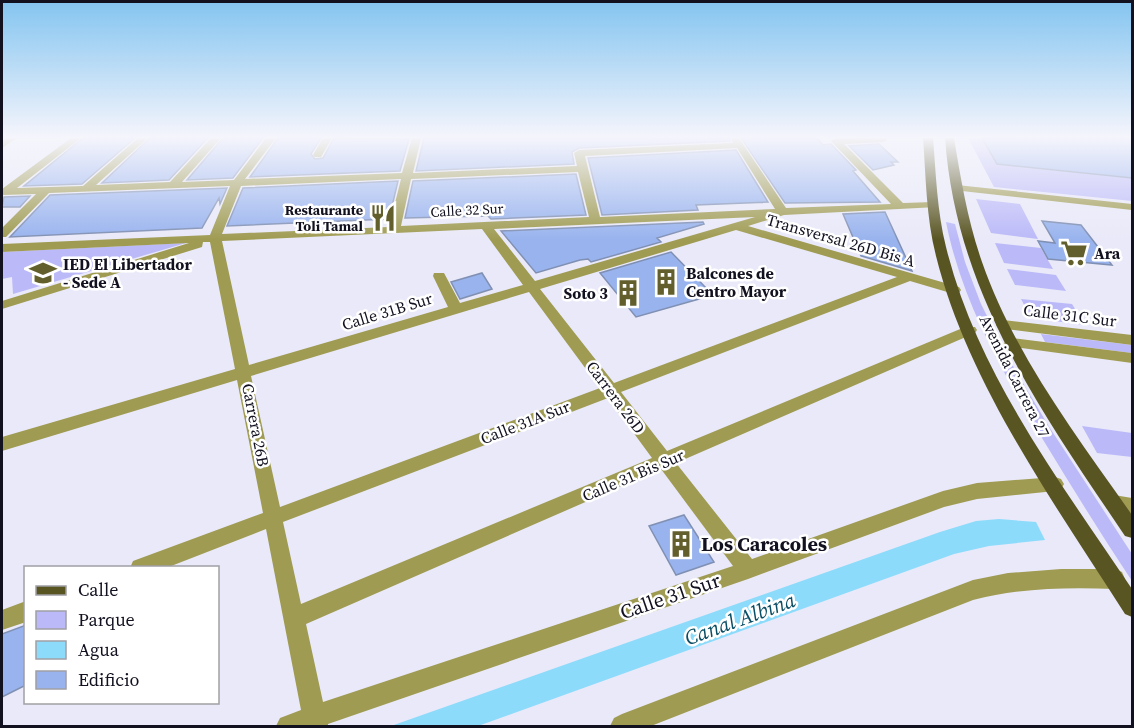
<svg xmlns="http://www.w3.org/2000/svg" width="1134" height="728" font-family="'Source Serif 4',serif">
	<rect width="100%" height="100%" fill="#e9e9f9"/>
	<!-- green -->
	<path fill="#bbb9f8" d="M968 138H1132V201L994 187Z
		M976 199 1020 204 1038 239 991 233Z
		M946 222 955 224 965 262 981 304 1007 356 1048 425 1132 554V581C1101 534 1071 486 1042 438 1001 369 962 302 946 222Z
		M186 243 13 294 12 277 2 279V252Z
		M995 243 1041 248 1053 269 1004 263Z
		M1007 269 1056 275 1066 291 1015 285Z
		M1021 299 1072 304 1085 325 1031 318Z
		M1041 334 1132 345V353L1045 342Z
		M1082 426 1132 433V457L1097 453Z"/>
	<!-- water -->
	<path fill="#8cdbfb" d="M999 519 1036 522 1045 540 989 546 954 554 478 726H391L940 532 976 521Z"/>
	<!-- building -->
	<path fill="#98b3ee" stroke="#8090b3" stroke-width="1.5" d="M83 138H135L82 184 24 186Z
		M150 138H208L169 180 102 183Z
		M223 138H263L233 178 187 180Z
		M278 138H321L311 154 315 159 323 158 334 138 409 139 400 171 250 177Z
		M424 138H729L730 141 579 148 572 152 574 164 416 171Z
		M741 138H817L823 145 831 144 856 170 853 171 880 202 785 203Z
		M982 138H1132V178L997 164Z
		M879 144 898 162H891L894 165 873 170 849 146Z
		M736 150 768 202 696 205 698 210 602 215 588 158Z
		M576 174 586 215 491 219 488 216 405 218 413 181Z
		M398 181 389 219 227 226 243 188Z
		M227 188 220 204 219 198 202 228 10 237 50 195Z
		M30 196 20 207H2L4 197Z
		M885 212 912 271 861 256 843 214Z
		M1042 221 1081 225 1112 265 1048 259 1038 241 1055 243Z
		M703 222 704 224 657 238 661 242 591 262 588 259 580 260 536 273 501 231Z
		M671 252 713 295 636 317 600 273Z
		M482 273 492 289 460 299 451 282Z
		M684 515 714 562 676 575 649 526Z
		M26 625 24 686 2 697V634Z"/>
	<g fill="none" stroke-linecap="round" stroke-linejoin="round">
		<!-- minor -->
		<path fill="#9f9b52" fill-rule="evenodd" d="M6 138H17L2 148V141Z
			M71 138H81L17 188 83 186 138 138H148L96 185 170 182 211 138H221L182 182 234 180 266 138H276L245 179 402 173 412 138H421L413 173 577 166 574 153 579 150 733 143 731 138H739L786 208 891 204 831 141 836 138H887L886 141 883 142 844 144 903 203 933 202 937 203V207L784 215 748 226 959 287 961 290 959 293 954 294 910 281 621 392 667 451 965 327H975L977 330 975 333 676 463 752 559 943 491 977 483 1055 477 1061 479 1064 484 1061 489 1055 491 977 499 944 507 748 579 328 724V726H276L280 718 301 710 266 529 166 568H130L133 561 263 513 237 380 2 451V437L235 369 210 242H203L202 247 2 309V301L189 243 2 252V244L210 235 230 186 49 193 6 237H2V228L36 194 2 195V189ZM737 148 775 209 600 217 585 156ZM578 172 589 217 401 226 411 179ZM401 179 389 227 222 234 241 186ZM755 217 535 281 494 229ZM482 229 523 285 460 303 444 273H434L433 276 448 307 249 365 222 241ZM736 230 897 277 614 383 540 289ZM529 292 600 388 280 507 251 376ZM608 398 652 458 301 604 283 522ZM661 469 733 566 323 702 306 624Z
			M323 138H332L321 157H315L313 155Z
			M957 185 1132 204V210L953 190V186Z
			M1003 320 1132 335V345L998 328 996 325Z
			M1011 338 1132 353V363L1006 346 1004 343Z
			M1114 495 1132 498V514L1107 509 1105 503 1107 497Z
			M1061 569H1115L1122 572 1125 579 1122 586 1115 589C1067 587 1020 588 973 600L651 726H610L614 718 622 714 973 580 1008 573Z
			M26 601V622L2 630V610Z"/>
		<!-- major -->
		<path fill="#595522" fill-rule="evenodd" d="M923 138H933C936 174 937 211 946 247 977 373 1061 483 1132 589V617L1125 614C1055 504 968 384 936 256 926 217 926 177 923 138Z
			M945 138H954C961 180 968 222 982 262 1015 356 1076 435 1132 515V538L1125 536C1041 411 956 293 945 138Z"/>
	</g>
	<!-- sky -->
	<linearGradient id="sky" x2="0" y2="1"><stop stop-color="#83c4f0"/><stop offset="0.57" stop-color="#f5f5fc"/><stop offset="1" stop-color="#f5f5fc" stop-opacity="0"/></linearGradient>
	<rect width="1134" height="240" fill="url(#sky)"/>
	<!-- icons -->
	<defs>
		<symbol id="restaurant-bare" viewBox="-9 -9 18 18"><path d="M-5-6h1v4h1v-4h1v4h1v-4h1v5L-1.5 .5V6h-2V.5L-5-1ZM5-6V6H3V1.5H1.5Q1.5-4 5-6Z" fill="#625f2c" stroke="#fff" stroke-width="2.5" paint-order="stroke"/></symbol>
		<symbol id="supermarket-bare" viewBox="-9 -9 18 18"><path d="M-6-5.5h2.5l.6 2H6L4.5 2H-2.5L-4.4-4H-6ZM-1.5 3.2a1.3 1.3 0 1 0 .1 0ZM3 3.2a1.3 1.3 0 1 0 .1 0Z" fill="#625f2c" stroke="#fff" stroke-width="2.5" paint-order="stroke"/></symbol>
		<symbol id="school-bare" viewBox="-9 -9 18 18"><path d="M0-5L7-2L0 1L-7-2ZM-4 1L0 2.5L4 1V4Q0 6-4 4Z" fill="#625f2c" stroke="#fff" stroke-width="2.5" paint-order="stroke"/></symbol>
		<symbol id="building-bare" viewBox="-9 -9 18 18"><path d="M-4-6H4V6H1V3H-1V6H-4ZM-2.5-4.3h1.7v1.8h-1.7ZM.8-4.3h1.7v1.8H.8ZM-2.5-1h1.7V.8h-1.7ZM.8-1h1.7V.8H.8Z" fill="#625f2c" stroke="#fff" stroke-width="2.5" paint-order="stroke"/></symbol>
	</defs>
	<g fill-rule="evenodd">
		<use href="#restaurant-bare" x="364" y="199" width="38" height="38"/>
		<use href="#supermarket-bare" x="1055" y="234" width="38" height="38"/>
		<use href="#school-bare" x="24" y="254" width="38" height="38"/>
		<use href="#building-bare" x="647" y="263" width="38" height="38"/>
		<use href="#building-bare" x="609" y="274" width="38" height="38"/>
		<use href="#building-bare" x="662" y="525" width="38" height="38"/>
	</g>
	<g text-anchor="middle" stroke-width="5" stroke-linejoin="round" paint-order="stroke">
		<!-- far-poi labels -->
		<g font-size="14" font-weight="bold" fill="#12111f" stroke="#fff" text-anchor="end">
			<text x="363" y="215">Restaurante<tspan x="363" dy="16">Toli Tamal</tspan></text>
		</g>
		<!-- far-street labels -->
		<g font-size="14" fill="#12111f" stroke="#fff">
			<text transform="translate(467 210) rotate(-3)" y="5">Calle 32 Sur</text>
		</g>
		<!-- street labels -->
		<g font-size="16" fill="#12111f" stroke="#fff">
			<text transform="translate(841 240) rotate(16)" y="6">Transversal 26D Bis A</text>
			<text transform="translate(387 311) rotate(-17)" y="6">Calle 31B Sur</text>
			<text transform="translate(1070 315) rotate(7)" y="6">Calle 31C Sur</text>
			<text transform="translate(1015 376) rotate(63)" y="6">Avenida Carrera 27</text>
			<text transform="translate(616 397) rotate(53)" y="6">Carrera 26D</text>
			<text transform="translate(525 422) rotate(-21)" y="6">Calle 31A Sur</text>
			<text transform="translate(256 425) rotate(79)" y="6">Carrera 26B</text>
			<text transform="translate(633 475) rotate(-23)" y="6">Calle 31 Bis Sur</text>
		</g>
		<!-- poi labels -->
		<g font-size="16" font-weight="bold" fill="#12111f" stroke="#fff" text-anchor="start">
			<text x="1094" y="259">Ara</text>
			<text x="63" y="270">IED El Libertador<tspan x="63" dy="18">- Sede A</tspan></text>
			<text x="686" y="279">Balcones de<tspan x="686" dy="18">Centro Mayor</tspan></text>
			<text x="608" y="299" text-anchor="end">Soto 3</text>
		</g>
		<!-- near-poi labels -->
		<g font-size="20" font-weight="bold" fill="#12111f" stroke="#fff" text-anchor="start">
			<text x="701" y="551">Los Caracoles</text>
		</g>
		<!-- near-street labels -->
		<g font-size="20" fill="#12111f" stroke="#fff">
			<text transform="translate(670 596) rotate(-19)" y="7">Calle 31 Sur</text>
		</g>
		<!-- near-water labels -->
		<g font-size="21" font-style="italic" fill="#094e64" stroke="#fff">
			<text transform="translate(740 619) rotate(-20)" y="7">Canal Albina</text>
		</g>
	</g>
	<!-- border -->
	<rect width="1134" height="728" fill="none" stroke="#12111f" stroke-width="6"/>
	<!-- legend -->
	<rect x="24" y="566" width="195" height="138" fill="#ffffff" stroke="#a0a0a5" stroke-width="1.5"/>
	<rect x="36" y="586" width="30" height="9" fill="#595522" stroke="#a0a0a5" stroke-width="1.5"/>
	<text x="78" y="596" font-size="18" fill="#12111f">Calle</text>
	<rect x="36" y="611" width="30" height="18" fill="#bbb9f8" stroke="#a0a0a5" stroke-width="1.5"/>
	<text x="78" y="626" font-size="18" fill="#12111f">Parque</text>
	<rect x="36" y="641" width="30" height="18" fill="#8cdbfb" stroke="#a0a0a5" stroke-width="1.5"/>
	<text x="78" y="656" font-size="18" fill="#12111f">Agua</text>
	<rect x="36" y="671" width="30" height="18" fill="#98b3ee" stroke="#a0a0a5" stroke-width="1.5"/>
	<text x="78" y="686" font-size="18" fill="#12111f">Edificio</text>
</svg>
